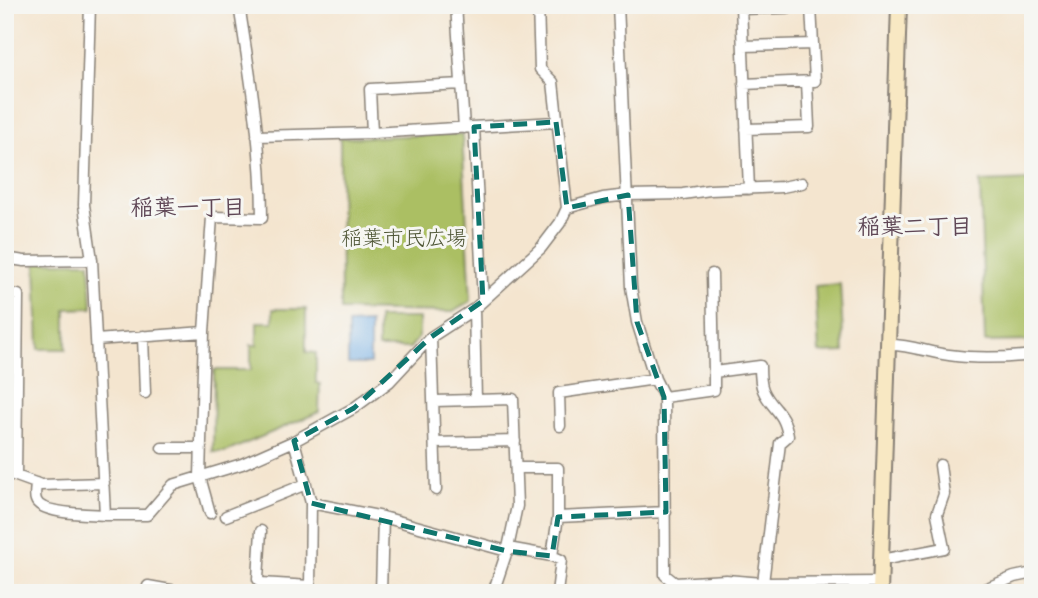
<svg xmlns="http://www.w3.org/2000/svg" width="1038" height="598" font-family="Kalam,'Klee One',sans-serif">
	<rect width="100%" height="100%" fill="#f6f6f2"/>
	<filter id="ink" filterUnits="userSpaceOnUse"><feTurbulence type="fractalNoise" baseFrequency=".0143" numOctaves="2"/><feDisplacementMap in="SourceGraphic" scale="14" xChannelSelector="R" yChannelSelector="G"/><feConvolveMatrix kernelMatrix="1 2 1 2 8 2 1 2 1" color-interpolation-filters="sRGB"/></filter>
	<filter id="wash" filterUnits="userSpaceOnUse"><feTurbulence type="fractalNoise" baseFrequency=".00686" numOctaves="4" result="noise"/><feDisplacementMap in="SourceGraphic" scale="28" xChannelSelector="R" yChannelSelector="G"/><feGaussianBlur stdDeviation="1.57" result="paint"/><feColorMatrix in="noise" values="0 0 0 0 0 0 0 0 0 0 0 0 0 0 0 0 0 1.4 0 .05"/><feComposite in="paint" operator="in"/></filter>
	<g filter="url(#wash)">
		<rect width="100%" height="100%" fill="#f4e5cf"/>
		<!-- green -->
		<path fill="#abbf63" stroke="#646e40" stroke-width="2" d="M462 134 471 301 453 312 341 310 340 138Z
			M1033 180V341L985 342 980 182Z
			M36 262H90L92 308 66 309V349H39Z
			M840 284 844 352 819 353 815 286Z
			M273 309H306V352L316 353V383L320 384 319 412 226 452H213L214 370H251V345H257V322H273Z
			M378 318H419V337L410 348H378Z"/>
		<!-- water -->
		<path fill="#75aee5" stroke="#486580" stroke-width="2" d="M370 323V364H348V324Z"/>
	</g>
	<g filter="url(#ink)">
		<g fill="none" stroke-linecap="round" stroke-linejoin="round">
			<defs>
				<path id="street" d="M90 5 84 205 92 260 105 515H147L173 485 242 464 294 441 354 408 389 382 431 337 474 309 541 248 560 223 567 208 603 198 628 195 683 194 710 190 782 187 802 183
					M456 5 464 128
					M538 5 540 69 553 82 567 208
					M618 5 631 287 637 322 655 379
					M741 6 749 189
					M741 9 811 7 815 81 744 84
					M743 46 813 44
					M474 127 483 301
					M746 129 809 127 807 82
					M372 133 370 89 461 84
					M257 136 372 133 556 122
					M5 258 24 261 92 260
					M712 274 714 372
					M5 294 18 295 16 476
					M474 309 476 400
					M143 336 145 393
					M431 337 436 490
					M96 340 204 332
					M888 345C909 344 929 353 949 355 977 359 1005 358 1033 355
					M664 397 714 390V372L760 366C760 373 760 383 763 390 771 409 784 410 788 436L780 443 763 583
					M434 401 513 399 517 506 508 548 493 593
					M560 426 559 393 655 379 664 397 665 575 675 583 726 580 763 583 880 582
					M294 441 311 503 383 517 507 551
					M435 443 515 441
					M162 448H201
					M516 468H558V517L552 556
					M5 472 41 485 104 483
					M36 483C36 488 34 495 36 500 40 514 91 514 105 515
					M210 513 200 477 204 332 212 217 262 218C262 146 250 75 239 5
					M226 516 306 484
					M558 517 666 512
					M261 531 258 579 261 583 310 586 311 503
					M508 548 552 556 561 560 557 593
					M881 560 944 548 937 514 944 494 940 465
					M148 586 187 593
					M381 593 383 517
					M975 593 1014 577 1033 573"/>
				<path id="secondary" d="M880 593 899 5"/>
			</defs>
			<!-- street casing -->
			<use href="#street" stroke="#888076" stroke-width="13"/>
			<!-- secondary casing -->
			<use href="#secondary" stroke="#888076" stroke-width="18"/>
			<!-- street -->
			<use href="#street" stroke="#fff" stroke-width="10"/>
			<!-- secondary -->
			<use href="#secondary" stroke="#f8e8c3" stroke-width="14"/>
		</g>
	</g>
	<!-- marked area -->
	<path fill="none" stroke="#0f766e" stroke-width="5" stroke-dasharray="14 9" stroke-linejoin="round" d="M556 122 567 208 628 195 637 322 664 397 666 512 558 517 552 556 507 551 311 503 294 441 354 408 431 337 483 301 474 127Z"/>
	<g text-anchor="middle" stroke-width="6" stroke-linejoin="round" paint-order="stroke">
		<!-- park labels -->
		<g font-size="21" fill="#4e5535" stroke="#f6f6f2">
			<text x="404" y="245">稲葉市民広場</text>
		</g>
		<!-- neighbourhood labels -->
		<g font-size="23" font-weight="bold" fill="#5f4756" stroke="#f6f6f2">
			<text x="188" y="215">稲葉一丁目</text>
			<text x="915" y="234">稲葉二丁目</text>
		</g>
	</g>
	<!-- margin -->
	<rect width="1038" height="598" fill="none" stroke="#f6f6f2" stroke-width="28"/>
</svg>
